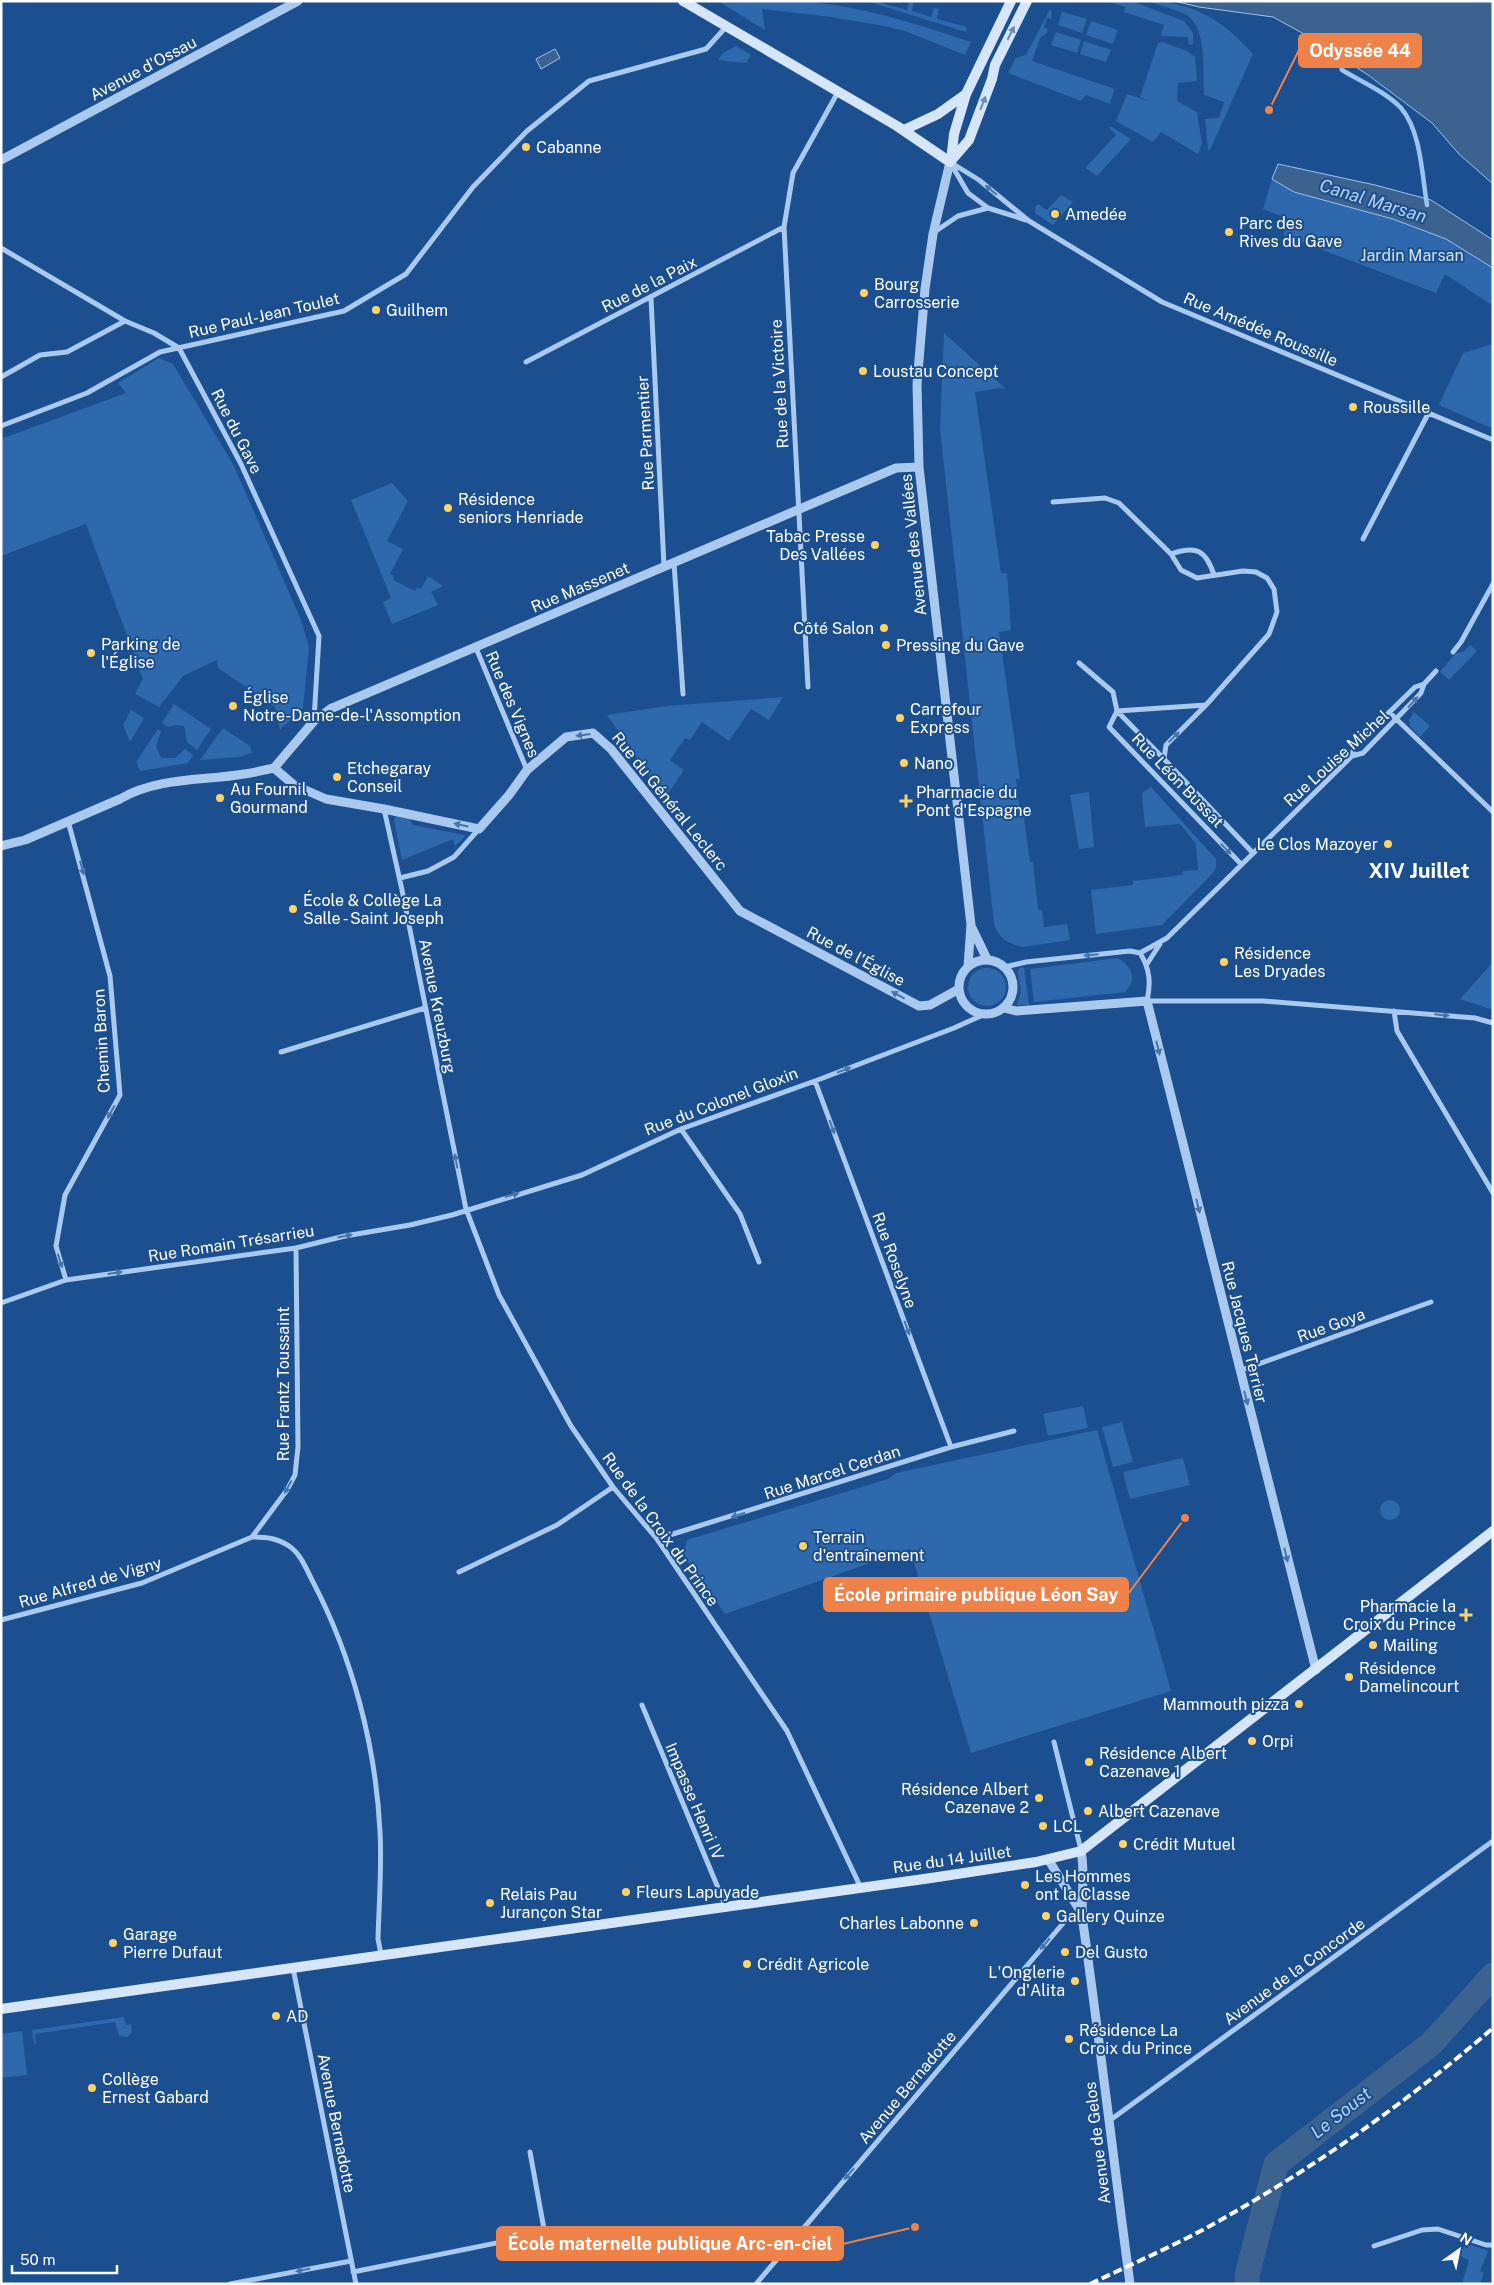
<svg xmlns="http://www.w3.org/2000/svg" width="1494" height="2285" font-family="'Public Sans',sans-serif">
	<rect width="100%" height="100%" fill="#1b4f8f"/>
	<!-- green -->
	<path fill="#2e69ad" d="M718 1C749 1 783 0 813 2 871 9 917 24 971 42L965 55 905 31 879 25 831 17 762 9 765 30Z
		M866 1H874L907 10 909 1H914L912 11 931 17 934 8 939 9 937 19 967 27 966 32Z
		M1106 1H1131L1184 21 1193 33V44L1189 45 1188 37 1161 36 1164 25 1124 12 1125 7Z
		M1147 1C1193 1 1224 21 1253 54L1210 150H1208L1205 119 1219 118 1224 102 1204 95C1203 73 1207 30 1188 16 1177 9 1160 6 1147 1Z
		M1050 9 1052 13 1051 19 1047 18 1044 27 1048 29 1046 34 1040 38 1032 61 1112 88 1114 90 1110 104 1086 95 1081 101 1008 73 1016 58 1026 55Z
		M1062 12 1087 19 1082 33 1058 25Z
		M1091 21 1118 30 1113 44 1086 35Z
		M1056 32 1081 40 1077 53 1051 45Z
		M1084 41 1111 50 1106 62 1080 54Z
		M1162 42 1187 51 1195 57 1197 81 1178 83 1177 101 1197 112 1202 144 1198 154 1161 132 1153 142 1116 121 1127 94 1148 101 1140 97 1158 43Z
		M736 46 751 55 746 63 718 60 723 53Z
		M1110 126 1131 139 1097 176 1085 168 1116 135 1109 128Z
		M1272 179 1294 192 1393 219 1446 239 1493 268V306L1445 274 1436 293 1283 235 1289 219 1263 209Z
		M1061 195 1073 202 1053 225 1035 213V207L1038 204 1047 210Z
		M944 333 1006 389 1000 388 975 392 1001 573H1007L1011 630 999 632 1020 779H1016L1020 812H1023L1030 862H1033L1038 910H1042L1044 927 1067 924 1070 940 1023 947C1008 944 998 938 994 923L940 429Z
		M1493 344V429L1439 405 1463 353Z
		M159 358 173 364 234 466 301 620 309 647 303 708 280 730 275 707 218 668 217 660 183 676 159 707 135 694 143 679 86 524 1 556V439L126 393 118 383Z
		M392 483 408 501 387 541 403 549 390 574 394 576 393 580 415 591 417 587 421 589 428 576 443 586 431 592 438 605 392 624 383 602 391 598 351 500Z
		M1470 645 1477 651 1449 680 1440 672 1456 653 1463 652Z
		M783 697 769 720 751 709 729 741 702 722 690 740 685 738 670 760 684 770 665 798 607 715 667 706Z
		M174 704 211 729 197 750 187 742 184 726 175 725 168 727 162 723Z
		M131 710 144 718 130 742 123 725Z
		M1414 712 1430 726 1420 737 1410 726 1409 720Z
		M223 728 250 746 252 753 238 757 200 760Z
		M158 729 161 731 156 746 161 758H175L185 749 193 755 188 763 140 771 136 762Z
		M1151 787 1216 859V867L1213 873 1162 925 1096 934 1091 890 1133 885V881L1183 875V871L1198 870 1196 844 1180 824 1145 827 1142 793Z
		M1089 792 1094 847 1079 849 1070 795Z
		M396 816 409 818 413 825 464 835 465 837 455 846 453 839 402 860 394 820Z
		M1118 958C1132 967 1138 979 1125 992L1034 1002 1030 969Z
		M1493 962V1010L1460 999Z
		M1024 967 1029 1005H1017L1021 992 1018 973 1019 968Z
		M968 987a19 19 0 1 1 38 0a19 19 0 1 1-38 0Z
		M1083 1406 1088 1428 1048 1436 1043 1414Z
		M1122 1422 1133 1462 1113 1467 1102 1427Z
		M1097 1430 1171 1691 971 1753 910 1549 725 1614 683 1555 687 1540 888 1479 896 1473Z
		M1183 1458 1190 1485 1130 1499 1123 1472Z
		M1380 1510a10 10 0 1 1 20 0a10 10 0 1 1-20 0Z
		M124 2017 126 2025 131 2024 132 2032 127 2037 119 2036 115 2022 35 2034 36 2044H34L32 2030Z
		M22 2031 27 2075 1 2078V2034Z
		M1465 2243 1488 2251 1480 2271 1484 2273 1480 2284H1462L1469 2260 1460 2256Z"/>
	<!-- water -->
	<path fill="#3c6290" stroke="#9cc4f0" d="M1174 1H1493V184L1459 154 1432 123 1368 75 1304 34 1273 17 1199 7Z
		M555 49 560 58 541 69 536 59Z
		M1278 164 1375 185 1431 200 1493 240V268L1446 239 1393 219 1294 192 1272 179Z"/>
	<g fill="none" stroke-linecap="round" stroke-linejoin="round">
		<!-- stream -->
		<path stroke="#9cc4f0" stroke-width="4.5" d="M1338 53 1342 70C1360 81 1386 92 1401 108 1421 131 1422 175 1427 205"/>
		<!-- river -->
		<path stroke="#3c6290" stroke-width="25" d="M1247 2284V2275L1276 2164 1432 2043 1493 1975"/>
		<!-- minor -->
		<path stroke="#a9c9ee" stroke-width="5" d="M950 162 979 180 1029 221 1162 302 1493 440
			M951 164 968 193 988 208 1026 220
			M933 233 958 216 988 208
			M1 248 125 321 154 333 179 348 241 464 319 636 314 720
			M651 298 664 566
			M526 362 784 227
			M1 377 40 355 67 352 125 321
			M1 426 87 393 160 352 344 311 406 274 473 187 527 131 589 81 706 49 726 27
			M1053 502 1105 498 1119 503 1171 554 1181 570 1197 578 1243 571 1256 572 1267 578 1274 589 1277 612 1269 634 1206 705
			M1363 539 1429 412
			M1171 554C1196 545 1206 550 1214 575
			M674 563 683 694
			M476 648 527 770
			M1453 652 1461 642 1493 584
			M1079 663 1113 692 1117 711 1164 759
			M808 687 784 227 793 173 838 92
			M1389 712 1493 812
			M1352 756 1354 747 1415 687 1424 684
			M384 809 402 890 466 1209 499 1295 571 1426 613 1487 657 1539 787 1731 860 1886
			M1241 864 1109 727 1117 711 1206 705 1166 745 1164 759 1252 852
			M400 878 428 871 454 857 479 829
			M1140 953 1167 938 1352 756 1363 753 1421 693 1424 684 1436 671
			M1147 964 1160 944
			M1005 967 1026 962 1130 951 1140 953C1150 969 1151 983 1147 1001H1264L1475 1018 1493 1023
			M1394 1011 1397 1031 1493 1193
			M281 1052 425 1008
			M815 1081 951 1447
			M681 1129 740 1214 759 1262
			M66 1280 56 1246 65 1195 120 1095 110 976 68 821
			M1 1303 66 1280 296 1248 345 1236 410 1225 452 1215 582 1175 681 1129 815 1081 954 1028 985 1014
			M1239 1371 1431 1302
			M252 1537 287 1490 295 1475 298 1447 296 1248
			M657 1539 951 1447 1014 1431
			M459 1572 557 1525 613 1487
			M1 1620 142 1583 252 1537C266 1537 277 1538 289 1546 300 1553 306 1568 312 1580 352 1656 376 1746 380 1832 382 1867 379 1903 378 1939L381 1954
			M642 1705 726 1907
			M1054 1742 1081 1850
			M293 1968 356 2284
			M1109 2121 1493 1841
			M1374 2246 1422 2230 1438 2229 1486 2245H1493
			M353 2272 541 2234 544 2229 530 2152
			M230 2284 351 2261
			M756 2284 1065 1921 1082 1914"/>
		<!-- tertiary -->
		<path stroke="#a9c9ee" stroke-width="9" d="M1 160 298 1
			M950 162 933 234 925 289 917 384 919 467 971 925 968 966
			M274 768 294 785 326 799 384 809 479 829 509 795 527 770 566 737 593 733 611 749 740 911 919 1006 930 1005 959 989
			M274 768 314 721 330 709 896 468 919 467
			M1 846 25 840 120 799C157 777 203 781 244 774 254 773 264 770 274 768
			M972 928 987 959
			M959 987a27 27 0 1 1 54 0a27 27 0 1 1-54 0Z
			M1004 1008 1016 1011 1147 1001 1316 1670
			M1081 1851C1086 1875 1080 1899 1083 1923 1100 2043 1114 2163 1130 2284
			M1048 1859 1082 1914"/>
		<!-- secondary -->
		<path stroke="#d6e6fa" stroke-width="10" d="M683 1 897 126 950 162
			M904 130 938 114 966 94
			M951 161 954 134 966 94 1011 1
			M950 162 969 140 992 79 995 65 1027 1
			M1 2009 931 1878 1036 1862 1081 1851 1493 1531"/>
		<!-- rail -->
		<path stroke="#fff" stroke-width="4" stroke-dasharray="9 4" stroke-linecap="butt" d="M1090 2284C1130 2265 1171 2247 1210 2226 1311 2170 1406 2103 1493 2028"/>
	</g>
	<!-- one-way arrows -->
	<defs><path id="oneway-solid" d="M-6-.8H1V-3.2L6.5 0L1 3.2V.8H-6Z" transform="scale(1.25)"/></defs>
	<g fill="#668bba">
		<use href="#oneway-solid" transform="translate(1011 33) rotate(-63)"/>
		<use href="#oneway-solid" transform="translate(983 103) rotate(-69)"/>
	</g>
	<g fill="#4674ac">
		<use href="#oneway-solid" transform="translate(991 190) rotate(-140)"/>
		<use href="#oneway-solid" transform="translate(1413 702) rotate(-48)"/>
		<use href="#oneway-solid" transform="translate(583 735) rotate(173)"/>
		<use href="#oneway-solid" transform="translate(1174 737) rotate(-45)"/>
		<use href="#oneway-solid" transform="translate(461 825) rotate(-168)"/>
		<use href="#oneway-solid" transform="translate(1226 849) rotate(46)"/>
		<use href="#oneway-solid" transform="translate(82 868) rotate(75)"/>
		<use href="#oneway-solid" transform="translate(1091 955) rotate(174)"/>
		<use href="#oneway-solid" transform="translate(898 995) rotate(-152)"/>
		<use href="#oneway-solid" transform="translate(1442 1015) rotate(6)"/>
		<use href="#oneway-solid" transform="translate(1158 1048) rotate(76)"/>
		<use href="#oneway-solid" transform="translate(844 1070) rotate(-21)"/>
		<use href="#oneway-solid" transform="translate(111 1112) rotate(118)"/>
		<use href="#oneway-solid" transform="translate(832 1127) rotate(70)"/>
		<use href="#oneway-solid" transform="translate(456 1161) rotate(-101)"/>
		<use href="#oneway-solid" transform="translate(512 1195) rotate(-16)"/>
		<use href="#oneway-solid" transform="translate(1198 1206) rotate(76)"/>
		<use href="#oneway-solid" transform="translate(345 1236) rotate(-11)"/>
		<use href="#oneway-solid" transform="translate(60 1261) rotate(73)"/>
		<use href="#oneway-solid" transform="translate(115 1273) rotate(-8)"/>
		<use href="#oneway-solid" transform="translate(907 1328) rotate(70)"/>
		<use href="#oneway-solid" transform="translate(1246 1398) rotate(76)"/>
		<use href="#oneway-solid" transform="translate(288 1487) rotate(119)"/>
		<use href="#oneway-solid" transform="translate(738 1515) rotate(162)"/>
		<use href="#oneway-solid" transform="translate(1286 1555) rotate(76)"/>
		<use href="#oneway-solid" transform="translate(1045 1944) rotate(130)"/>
		<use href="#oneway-solid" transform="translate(849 2174) rotate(131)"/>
		<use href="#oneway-solid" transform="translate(303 2270) rotate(169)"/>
	</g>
	<!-- markers -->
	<g fill="#ffd166" stroke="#1b4f8f" stroke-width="2">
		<circle cx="526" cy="147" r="5"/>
		<circle cx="1055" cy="214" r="5"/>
		<circle cx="1229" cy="232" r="5"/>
		<circle cx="864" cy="293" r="5"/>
		<circle cx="376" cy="310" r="5"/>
		<circle cx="863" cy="371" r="5"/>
		<circle cx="1353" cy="407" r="5"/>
		<circle cx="448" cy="508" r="5"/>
		<circle cx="875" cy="545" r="5"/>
		<circle cx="884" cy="628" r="5"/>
		<circle cx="886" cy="645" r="5"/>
		<circle cx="91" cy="653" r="5"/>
		<circle cx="233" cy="706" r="5"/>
		<circle cx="900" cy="718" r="5"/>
		<circle cx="904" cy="763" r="5"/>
		<circle cx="337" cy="777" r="5"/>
		<circle cx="220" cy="798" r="5"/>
		<path d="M903.5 793.5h5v5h5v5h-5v5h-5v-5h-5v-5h5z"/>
		<circle cx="1388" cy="844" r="5"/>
		<circle cx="293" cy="909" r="5"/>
		<circle cx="1224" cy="962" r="5"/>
		<circle cx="803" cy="1546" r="5"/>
		<path d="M1463.5 1607.5h5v5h5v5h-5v5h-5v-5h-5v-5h5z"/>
		<circle cx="1373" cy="1645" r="5"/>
		<circle cx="1349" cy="1677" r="5"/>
		<circle cx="1299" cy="1704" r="5"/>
		<circle cx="1252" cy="1741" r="5"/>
		<circle cx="1089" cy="1762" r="5"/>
		<circle cx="1039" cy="1798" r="5"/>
		<circle cx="1088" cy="1811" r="5"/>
		<circle cx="1043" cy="1826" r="5"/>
		<circle cx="1123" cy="1844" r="5"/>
		<circle cx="1025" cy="1885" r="5"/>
		<circle cx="626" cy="1892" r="5"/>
		<circle cx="490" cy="1903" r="5"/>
		<circle cx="1046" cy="1916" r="5"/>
		<circle cx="974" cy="1923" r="5"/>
		<circle cx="113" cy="1943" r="5"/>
		<circle cx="1065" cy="1952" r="5"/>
		<circle cx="747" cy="1964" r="5"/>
		<circle cx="1075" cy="1981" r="5"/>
		<circle cx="276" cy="2016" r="5"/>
		<circle cx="1069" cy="2039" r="5"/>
		<circle cx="92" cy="2088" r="5"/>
	</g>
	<g text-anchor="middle" stroke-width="4" stroke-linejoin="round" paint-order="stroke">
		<!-- street labels -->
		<g font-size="16" fill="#fff" stroke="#1b4f8f">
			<text transform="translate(143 68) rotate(-28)" y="6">Avenue d'Ossau</text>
			<text transform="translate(649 284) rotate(-27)" y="6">Rue de la Paix</text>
			<text transform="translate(264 315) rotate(-13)" y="6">Rue Paul-Jean Toulet</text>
			<text transform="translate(1261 329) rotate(23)" y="6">Rue Amédée Roussille</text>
			<text transform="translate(779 384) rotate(-93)" y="6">Rue de la Victoire</text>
			<text transform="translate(237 431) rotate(63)" y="6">Rue du Gave</text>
			<text transform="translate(645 433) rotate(-93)" y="6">Rue Parmentier</text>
			<text transform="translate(913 545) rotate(-96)" y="6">Avenue des Vallées</text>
			<text transform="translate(580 587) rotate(-23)" y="6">Rue Massenet</text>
			<text transform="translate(513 704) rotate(67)" y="6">Rue des Vignes</text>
			<text transform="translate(1336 758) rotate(-42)" y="6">Rue Louise Michel</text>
			<text transform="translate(1178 780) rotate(46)" y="6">Rue Léon Bussat</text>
			<text transform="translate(670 801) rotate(51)" y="6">Rue du Général Leclerc</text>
			<text transform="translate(856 956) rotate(28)" y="6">Rue de l'Église</text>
			<text transform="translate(438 1006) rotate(79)" y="6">Avenue Kreuzburg</text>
			<text transform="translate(101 1041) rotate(-93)" y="6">Chemin Baron</text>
			<text transform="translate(721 1101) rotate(-21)" y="6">Rue du Colonel Gloxin</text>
			<text transform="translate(231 1243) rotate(-9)" y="6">Rue Romain Trésarrieu</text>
			<text transform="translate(895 1260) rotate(70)" y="6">Rue Roselyne</text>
			<text transform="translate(1331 1325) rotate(-20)" y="6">Rue Goya</text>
			<text transform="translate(1245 1332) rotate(76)" y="6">Rue Jacques Terrier</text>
			<text transform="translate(283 1384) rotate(-90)" y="6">Rue Frantz Toussaint</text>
			<text transform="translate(832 1472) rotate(-18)" y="6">Rue Marcel Cerdan</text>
			<text transform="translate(661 1529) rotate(54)" y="6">Rue de la Croix du Prince</text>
			<text transform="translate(90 1582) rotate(-16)" y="6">Rue Alfred de Vigny</text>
			<text transform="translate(695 1801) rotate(67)" y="6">Impasse Henri IV</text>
			<text transform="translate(952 1859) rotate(-8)" y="6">Rue du 14 Juillet</text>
			<text transform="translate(1294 1971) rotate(-36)" y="6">Avenue de la Concorde</text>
			<text transform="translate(907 2087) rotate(-50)" y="6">Avenue Bernadotte</text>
			<text transform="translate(337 2123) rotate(79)" y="6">Avenue Bernadotte</text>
			<text transform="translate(1097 2143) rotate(-97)" y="6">Avenue de Gelos</text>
		</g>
		<!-- poi labels -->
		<g font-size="16" fill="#fff" stroke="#1b4f8f" text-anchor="start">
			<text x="536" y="153">Cabanne</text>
			<text x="1065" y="220">Amedée</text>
			<text x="1239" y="229">Parc des<tspan x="1239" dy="18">Rives du Gave</tspan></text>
			<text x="874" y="290">Bourg<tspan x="874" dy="18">Carrosserie</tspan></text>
			<text x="386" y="316">Guilhem</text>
			<text x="873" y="377">Loustau Concept</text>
			<text x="1363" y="413">Roussille</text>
			<text x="458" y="505">Résidence<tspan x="458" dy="18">seniors Henriade</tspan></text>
			<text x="865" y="542" text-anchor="end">Tabac Presse<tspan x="865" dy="18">Des Vallées</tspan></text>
			<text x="874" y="634" text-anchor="end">Côté Salon</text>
			<text x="101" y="650">Parking de<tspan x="101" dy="18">l'Église</tspan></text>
			<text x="896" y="651">Pressing du Gave</text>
			<text x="243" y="703">Église<tspan x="243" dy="18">Notre-Dame-de-l'Assomption</tspan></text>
			<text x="910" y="715">Carrefour<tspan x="910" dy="18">Express</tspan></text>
			<text x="914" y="769">Nano</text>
			<text x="347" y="774">Etchegaray<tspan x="347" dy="18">Conseil</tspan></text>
			<text x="230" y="795">Au Fournil<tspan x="230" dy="18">Gourmand</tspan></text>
			<text x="916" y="798">Pharmacie du<tspan x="916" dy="18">Pont d'Espagne</tspan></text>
			<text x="1378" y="850" text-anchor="end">Le Clos Mazoyer</text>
			<text x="303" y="906">École &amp; Collège La<tspan x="303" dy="18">Salle - Saint Joseph</tspan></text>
			<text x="1234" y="959">Résidence<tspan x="1234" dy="18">Les Dryades</tspan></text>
			<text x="813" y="1543">Terrain<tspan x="813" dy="18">d'entraînement</tspan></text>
			<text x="1456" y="1612" text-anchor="end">Pharmacie la<tspan x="1456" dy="18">Croix du Prince</tspan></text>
			<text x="1383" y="1651">Mailing</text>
			<text x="1359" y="1674">Résidence<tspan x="1359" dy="18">Damelincourt</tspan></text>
			<text x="1289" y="1710" text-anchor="end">Mammouth pizza</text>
			<text x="1262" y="1747">Orpi</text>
			<text x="1099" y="1759">Résidence Albert<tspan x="1099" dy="18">Cazenave 1</tspan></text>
			<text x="1029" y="1795" text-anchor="end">Résidence Albert<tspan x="1029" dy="18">Cazenave 2</tspan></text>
			<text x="1098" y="1817">Albert Cazenave</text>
			<text x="1053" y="1832">LCL</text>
			<text x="1133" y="1850">Crédit Mutuel</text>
			<text x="1035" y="1882">Les Hommes<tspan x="1035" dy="18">ont la Classe</tspan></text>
			<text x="636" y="1898">Fleurs Lapuyade</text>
			<text x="500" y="1900">Relais Pau<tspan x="500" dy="18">Jurançon Star</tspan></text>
			<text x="1056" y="1922">Gallery Quinze</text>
			<text x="964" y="1929" text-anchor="end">Charles Labonne</text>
			<text x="123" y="1940">Garage<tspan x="123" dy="18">Pierre Dufaut</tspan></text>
			<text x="1075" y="1958">Del Gusto</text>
			<text x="757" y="1970">Crédit Agricole</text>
			<text x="1065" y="1978" text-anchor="end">L'Onglerie<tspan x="1065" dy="18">d'Alita</tspan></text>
			<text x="286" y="2022">AD</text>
			<text x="1079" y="2036">Résidence La<tspan x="1079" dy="18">Croix du Prince</tspan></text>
			<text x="102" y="2085">Collège<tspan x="102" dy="18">Ernest Gabard</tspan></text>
		</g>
		<!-- park labels -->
		<g font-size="16" fill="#cfe3fa" stroke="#1b4f8f">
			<text x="1412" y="261">Jardin Marsan</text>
		</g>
		<!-- water labels -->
		<g font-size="18" font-style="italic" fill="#b5d3f5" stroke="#1b4f8f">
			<text transform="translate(1373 201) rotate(17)" y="6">Canal Marsan</text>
			<text transform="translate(1341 2113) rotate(-38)" y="6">Le Soust</text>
		</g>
		<!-- district labels -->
		<g font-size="21" font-weight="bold" fill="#fff" stroke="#1b4f8f">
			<text x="1419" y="878">XIV Juillet</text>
		</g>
	</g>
	<!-- callouts -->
	<path fill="none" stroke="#ee8249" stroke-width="2" d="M1269 110L1299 50M1185 1518L1128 1594M915 2227L843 2244"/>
	<g fill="#ee8249" stroke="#1b4f8f" stroke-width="2">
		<circle cx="1269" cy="110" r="5"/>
		<circle cx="1185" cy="1518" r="5"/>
		<circle cx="915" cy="2227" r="5"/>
	</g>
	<g fill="#ee8249" stroke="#ee8249" stroke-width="2">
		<rect x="1299" y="34" width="122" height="33" rx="5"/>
		<rect x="824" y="1578" width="304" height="33" rx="5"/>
		<rect x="497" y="2227" width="346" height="33" rx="5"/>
	</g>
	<g font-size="18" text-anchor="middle" font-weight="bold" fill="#fff">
		<text x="1360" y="57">Odyssée 44</text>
		<text x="976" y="1601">École primaire publique Léon Say</text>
		<text x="670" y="2250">École maternelle publique Arc-en-ciel</text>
	</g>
	<!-- border -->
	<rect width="1494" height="2285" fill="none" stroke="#ffffff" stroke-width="5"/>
	<!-- north arrow -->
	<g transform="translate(1459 2250) rotate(33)" stroke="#1b4f8f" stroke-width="4" paint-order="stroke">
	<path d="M0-4L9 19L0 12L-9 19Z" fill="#ffffff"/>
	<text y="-8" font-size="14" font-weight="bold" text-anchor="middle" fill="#ffffff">N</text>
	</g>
	<!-- scale -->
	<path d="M12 2265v8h105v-8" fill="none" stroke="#ffffff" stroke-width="2.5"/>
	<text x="20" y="2265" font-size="15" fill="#ffffff" stroke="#1b4f8f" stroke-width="4" paint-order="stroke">50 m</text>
</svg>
